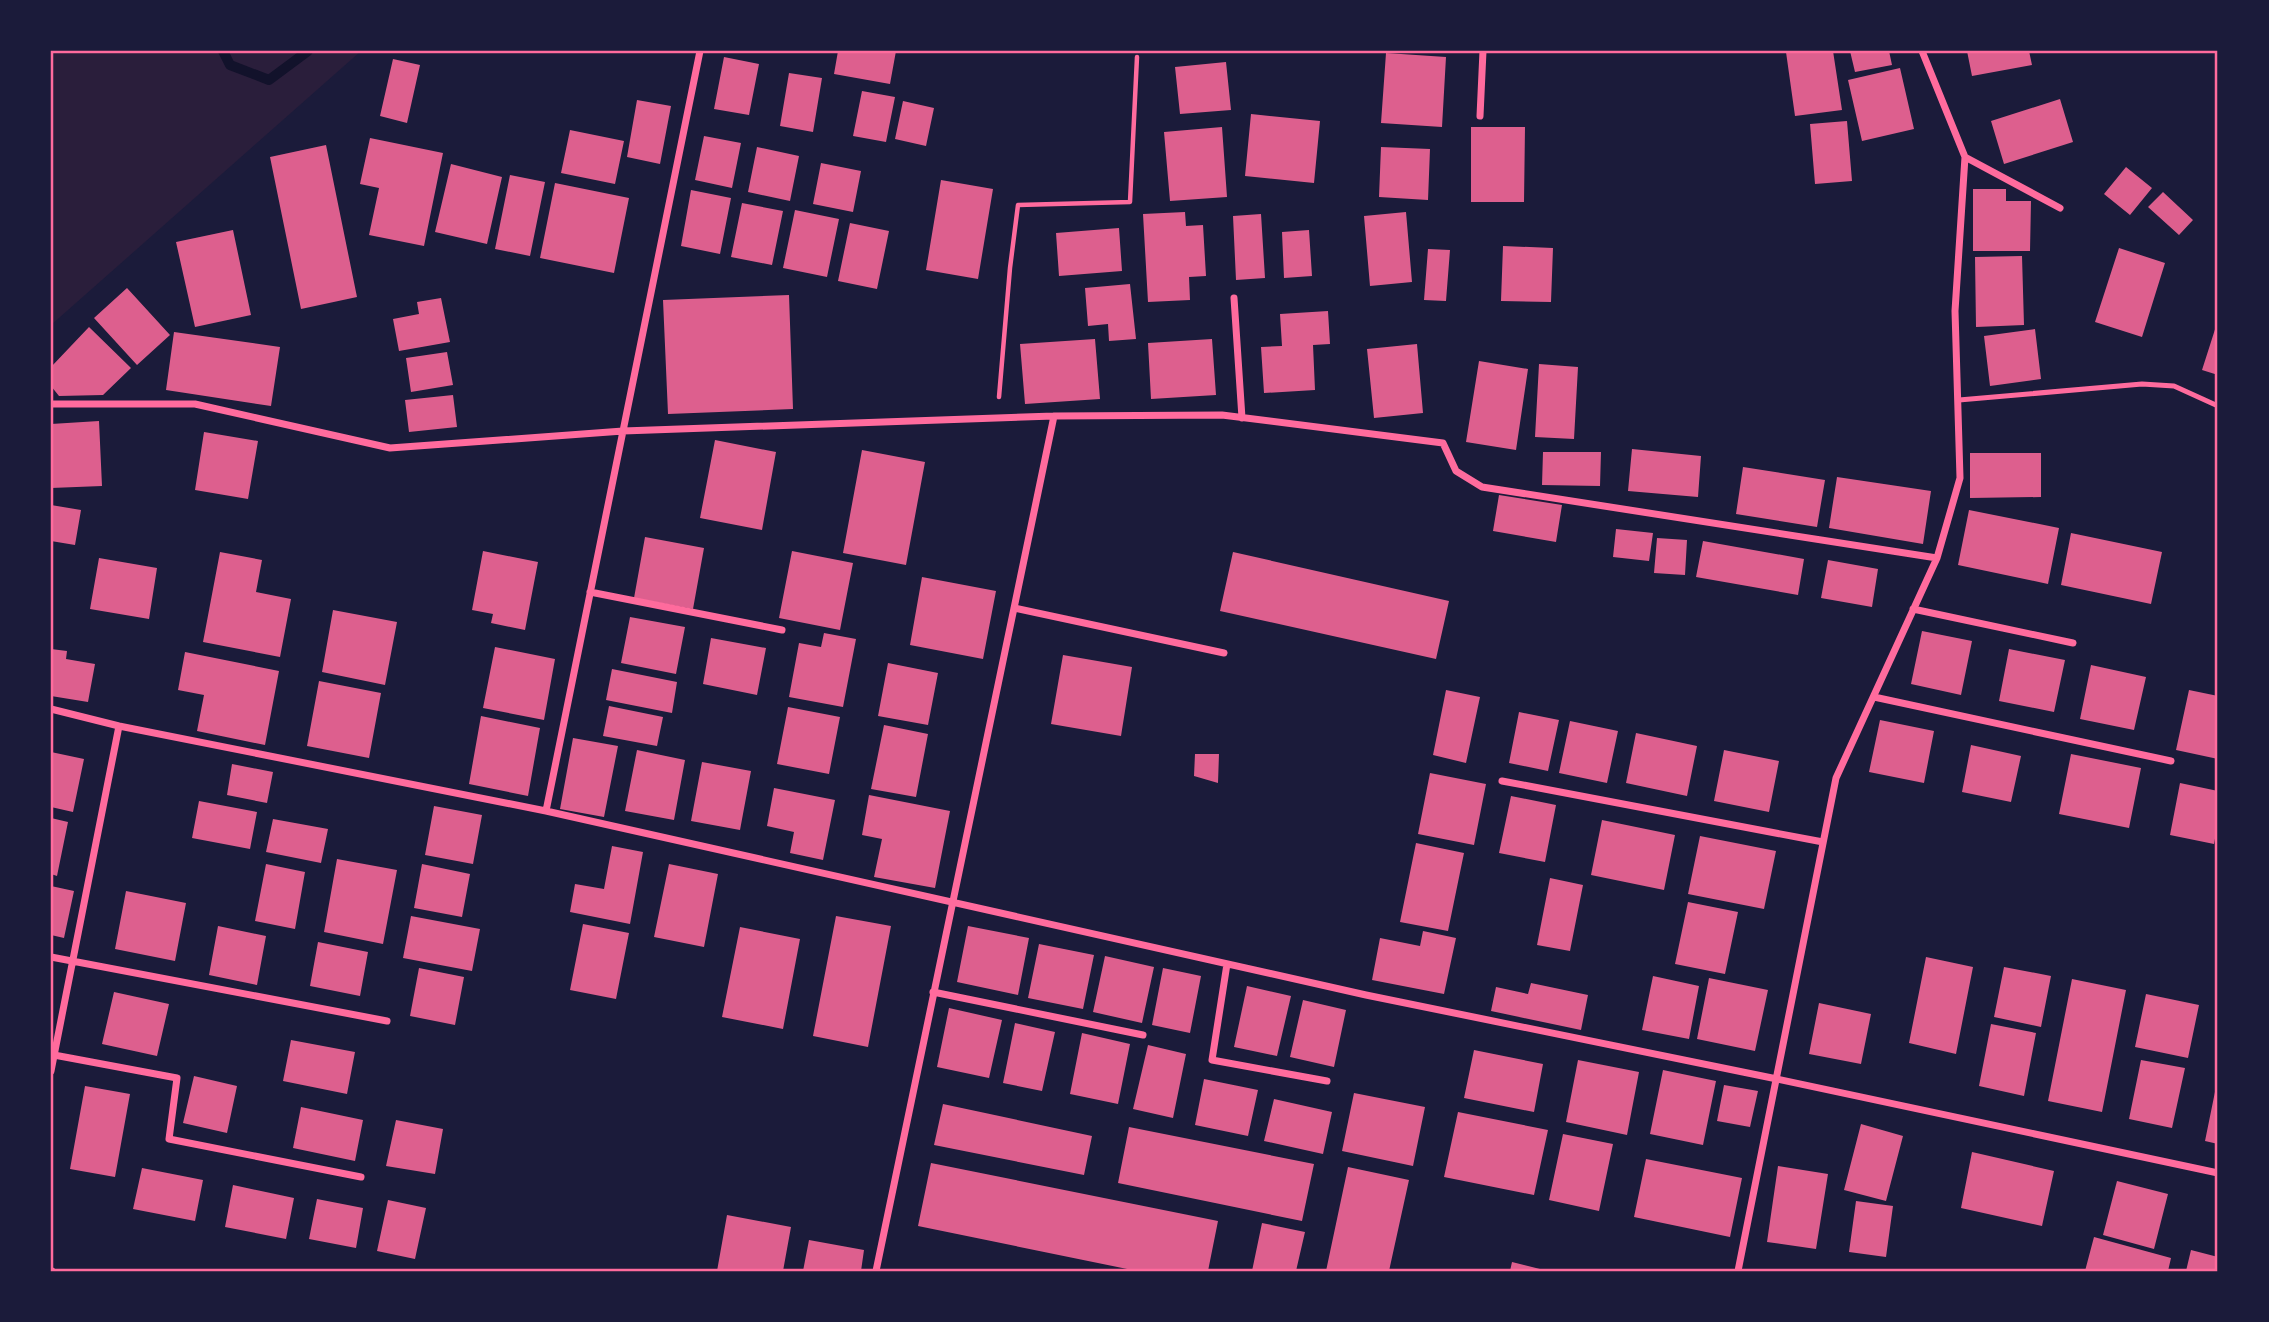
<svg xmlns="http://www.w3.org/2000/svg" width="2269" height="1322" font-family="Raleway,sans-serif">
	<rect width="100%" height="100%" fill="#1b1b3a"/>
	<!-- green -->
	<path fill="#2a1e3b" d="M51 51H361L51 325Z"/>
	<g fill="none" stroke-linecap="round" stroke-linejoin="round">
		<!-- stream -->
		<path stroke="#12122b" stroke-width="10" d="M223 51 230 65 269 80 308 51"/>
	</g>
	<!-- building -->
	<path fill="#dd5f8e" d="M838 51H896L890 84 834 74Z
		M1795 51H1833L1842 110 1795 116 1786 52Z
		M1850 51H1889L1892 65 1855 72Z
		M1967 51H2029L2032 65 1972 76Z
		M1386 53 1446 57 1442 127 1381 123Z
		M724 57 759 64 749 115 714 109Z
		M393 59 420 65 407 123 380 116Z
		M1226 62 1231 110 1180 114 1175 67Z
		M1900 68 1914 129 1862 141 1848 80Z
		M789 73 822 78 813 132 780 126Z
		M862 91 895 97 886 142 853 136Z
		M2060 99 2073 142 2004 164 1991 121Z
		M637 100 671 106 660 164 627 157Z
		M903 101 934 108 926 146 895 139Z
		M1251 114 1320 121 1314 183 1245 176Z
		M1847 121 1852 181 1815 184 1810 124Z
		M1222 127 1227 197 1170 201 1164 132Z
		M1471 127H1525L1524 202H1471Z
		M570 130 624 141 615 184 561 173Z
		M704 136 741 143 732 188 695 180Z
		M370 138 443 153 424 246 369 235 379 188 360 184Z
		M326 145 357 297 301 309 270 157Z
		M757 147 799 156 790 201 748 192Z
		M1381 147 1430 149 1428 200 1379 197Z
		M821 163 861 171 853 212 813 204Z
		M451 164 502 177 487 244 435 232Z
		M2126 167 2152 188 2130 215 2104 194Z
		M510 175 545 182 530 256 495 249Z
		M941 180 993 189 978 279 926 270Z
		M555 183 629 198 614 273 540 258Z
		M1973 189H2006V201H2031L2030 251H1973Z
		M691 190 731 198 720 254 681 246Z
		M2163 192 2193 220 2179 235 2148 207Z
		M742 203 783 211 772 265 731 257Z
		M795 210 839 219 827 277 783 268Z
		M1185 212 1186 226 1203 225 1206 276 1189 277 1190 300 1148 302 1143 214Z
		M1406 212 1412 282 1370 286 1364 216Z
		M1261 214 1265 278 1236 280 1233 216Z
		M850 223 889 231 877 289 838 281Z
		M1119 228 1122 271 1059 276 1056 233Z
		M233 230 251 315 195 327 176 242Z
		M1309 230 1312 276 1284 278 1282 232Z
		M1503 246 1553 248 1551 302 1501 301Z
		M2119 248 2165 263 2142 337 2095 322Z
		M1428 249 1450 250 1446 301 1424 300Z
		M2022 256 2024 325 1976 327 1975 257Z
		M1130 284 1136 339 1109 341 1108 324 1088 326 1085 288Z
		M127 288 170 335 137 365 94 318Z
		M789 295 793 409 668 414 663 300Z
		M441 298 450 342 399 351 393 319 419 314 417 302Z
		M1328 311 1330 344 1313 345 1315 390 1264 393 1261 347 1282 346 1280 314Z
		M2218 320V375L2202 370Z
		M89 327 131 368 103 395 59 396 51 386V367Z
		M2035 329 2041 379 1990 386 1984 336Z
		M174 332 280 347 271 406 166 390Z
		M1095 339 1100 399 1025 404 1020 344Z
		M1212 339 1216 395 1151 399 1148 343Z
		M1417 344 1423 413 1374 418 1367 349Z
		M447 352 453 385 411 392 406 358Z
		M1479 361 1528 369 1516 450 1466 442Z
		M1539 364 1578 367 1574 439 1535 437Z
		M453 395 457 427 409 432 405 400Z
		M99 421 102 486 51 488V424Z
		M204 432 258 441 248 499 195 490Z
		M715 440 776 452 762 530 700 518Z
		M1632 449 1701 456 1698 497 1628 491Z
		M862 450 925 462 906 565 843 553Z
		M1543 452H1601L1600 486 1542 485Z
		M1970 453H2041V497L1970 498Z
		M1743 467 1825 480 1817 527 1736 514Z
		M1837 477 1931 491 1923 544 1829 528Z
		M1499 495 1562 505 1556 542 1493 531Z
		M51 505 81 510 75 545 51 541Z
		M1969 510 2059 528 2048 584 1958 565Z
		M1616 529 1653 533 1649 561 1613 557Z
		M2071 533 2162 552 2151 604 2061 585Z
		M645 537 704 548 693 609 634 598Z
		M1657 538 1687 540 1685 575 1654 573Z
		M1703 541 1804 559 1798 595 1696 577Z
		M483 551 538 562 525 630 491 623 493 614 472 610Z
		M792 551 853 563 840 630 779 618Z
		M220 552 262 560 256 592 291 599 280 657 203 642Z
		M1233 552 1449 601 1436 659 1220 611Z
		M99 558 157 568 149 619 90 609Z
		M1828 560 1878 569 1872 607 1821 598Z
		M922 577 996 591 983 659 910 645Z
		M333 610 397 622 385 685 322 672Z
		M630 617 685 627 676 674 621 663Z
		M1922 631 1972 641 1961 695 1911 684Z
		M824 633 856 639 843 707 789 697 799 643 821 647Z
		M711 638 766 648 757 695 703 684Z
		M495 647 555 659 544 720 483 708Z
		M51 649 67 651 66 659 95 664 88 702 51 696Z
		M2009 649 2065 660 2054 712 1999 701Z
		M185 652 279 671 265 745 197 731 204 695 178 690Z
		M1063 655 1132 667 1121 736 1051 724Z
		M888 663 938 673 928 725 878 716Z
		M2091 665 2146 677 2134 730 2080 719Z
		M612 669 677 682 672 713 606 700Z
		M319 681 381 693 369 758 307 746Z
		M1446 690 1480 697 1466 763 1433 755Z
		M2189 690 2218 696V759L2176 750Z
		M609 706 663 717 657 746 603 736Z
		M788 707 840 717 829 774 777 764Z
		M1519 712 1559 720 1548 771 1509 763Z
		M481 716 540 728 528 796 469 784Z
		M1880 720 1934 731 1924 783 1869 772Z
		M1570 721 1618 731 1607 783 1559 773Z
		M884 725 928 734 916 797 871 789Z
		M1636 733 1697 746 1687 796 1626 783Z
		M573 738 618 746 604 817 560 809Z
		M1971 745 2021 756 2011 802 1962 792Z
		M637 750 685 760 674 820 625 811Z
		M1724 750 1779 761 1769 812 1714 801Z
		M51 752 84 759 73 812 51 807Z
		M1195 754H1219L1218 783 1194 776Z
		M2071 754 2141 768 2129 828 2059 814Z
		M702 762 751 771 740 830 691 821Z
		M232 764 273 772 267 803 227 795Z
		M1430 773 1486 784 1474 845 1418 834Z
		M2180 783 2218 791V822L2214 844 2170 835Z
		M774 788 835 800 823 860 790 853 794 832 767 826Z
		M869 795 950 811 935 888 874 877 882 839 862 835Z
		M1511 796 1556 805 1545 862 1499 853Z
		M199 801 257 812 250 849 192 838Z
		M434 806 482 815 473 864 425 855Z
		M51 818 68 822 57 876 51 874Z
		M273 819 328 829 321 863 266 852Z
		M1602 820 1675 835 1664 890 1591 875Z
		M1700 836 1776 851 1764 909 1688 894Z
		M1416 843 1464 853 1448 931 1400 922Z
		M612 846 643 852 630 924 570 912 575 884 604 889Z
		M337 859 397 870 383 944 324 932Z
		M266 864 305 872 295 929 255 921Z
		M422 864 470 874 462 917 414 908Z
		M669 864 718 874 704 947 654 937Z
		M1550 878 1583 885 1570 951 1537 945Z
		M51 886 74 891 64 938 51 935Z
		M126 891 186 903 175 961 115 949Z
		M1688 902 1738 912 1725 974 1675 964Z
		M411 916 480 929 472 971 403 958Z
		M836 916 891 926 868 1047 813 1036Z
		M583 924 629 933 616 999 570 990Z
		M218 926 266 936 257 985 209 975Z
		M968 926 1029 938 1018 995 957 982Z
		M740 927 800 939 783 1029 722 1017Z
		M1423 931 1456 938 1444 994 1372 980 1380 938 1420 946Z
		M318 942 368 952 360 996 310 986Z
		M1039 944 1094 955 1083 1009 1028 998Z
		M1105 956 1154 967 1142 1023 1093 1012Z
		M1926 957 1973 967 1956 1054 1909 1043Z
		M2004 967 2051 976 2041 1027 1994 1017Z
		M419 968 464 977 455 1025 410 1016Z
		M1163 968 1201 976 1190 1033 1152 1025Z
		M1653 976 1699 986 1689 1039 1642 1030Z
		M1709 978 1768 990 1755 1051 1697 1039Z
		M2072 979 2126 990 2102 1112 2048 1101Z
		M1531 983 1588 995 1581 1030 1491 1011 1496 987 1528 994Z
		M1247 986 1291 996 1277 1056 1234 1047Z
		M114 992 169 1004 157 1056 102 1044Z
		M2146 994 2199 1005 2188 1058 2135 1047Z
		M1303 1000 1346 1010 1334 1067 1290 1057Z
		M1819 1003 1871 1014 1861 1064 1809 1054Z
		M949 1008 1002 1020 989 1078 937 1067Z
		M1015 1023 1055 1032 1042 1091 1003 1083Z
		M1991 1024 2036 1033 2024 1096 1979 1086Z
		M1082 1033 1130 1044 1118 1104 1070 1094Z
		M291 1040 355 1052 347 1094 283 1081Z
		M1148 1045 1186 1054 1173 1118 1133 1109Z
		M1474 1050 1543 1064 1534 1112 1464 1098Z
		M1578 1060 1639 1072 1627 1135 1566 1122Z
		M2141 1060 2185 1068 2172 1128 2129 1119Z
		M1663 1070 1716 1081 1703 1145 1650 1134Z
		M194 1076 237 1086 227 1133 183 1123Z
		M1204 1079 1258 1090 1248 1136 1195 1125Z
		M2217 1082H2218V1144L2205 1141Z
		M1724 1085 1758 1091 1750 1127 1717 1121Z
		M85 1086 130 1094 115 1177 70 1169Z
		M1354 1093 1425 1107 1413 1166 1342 1151Z
		M1274 1099 1332 1112 1323 1154 1264 1141Z
		M943 1104 1092 1136 1084 1175 934 1145Z
		M301 1107 363 1120 355 1161 293 1148Z
		M1458 1112 1548 1130 1534 1195 1444 1177Z
		M396 1120 443 1129 435 1174 386 1166Z
		M1861 1124 1903 1136 1886 1201 1844 1190Z
		M1129 1127 1314 1164 1302 1221 1118 1183Z
		M1563 1134 1613 1144 1599 1211 1549 1200Z
		M1972 1152 2054 1171 2042 1226 1961 1208Z
		M1646 1159 1742 1178 1730 1237 1634 1217Z
		M931 1163 1218 1221 1208 1271H1137L918 1226Z
		M1778 1166 1828 1174 1816 1249 1767 1242Z
		M1348 1167 1409 1180 1389 1271H1326Z
		M142 1168 203 1180 195 1221 133 1209Z
		M2117 1181 2168 1194 2154 1249 2103 1235Z
		M233 1185 294 1198 286 1239 225 1227Z
		M317 1199 363 1208 356 1248 309 1239Z
		M388 1200 426 1208 415 1259 377 1251Z
		M1856 1201 1893 1206 1886 1257 1849 1252Z
		M727 1215 791 1227 783 1271H717Z
		M1262 1223 1305 1232 1296 1271H1252Z
		M2094 1237 2171 1258 2168 1271H2085Z
		M809 1240 864 1250 861 1271H803Z
		M2191 1250 2218 1257V1271H2186Z
		M1512 1262 1544 1270V1271H1510Z"/>
	<g fill="none" stroke-linecap="round" stroke-linejoin="round">
		<!-- path -->
		<path stroke="#ff6b9d" stroke-width="4.5" d="M999 397 1010 268 1018 205 1130 202 1137 57"/>
		<!-- service -->
		<path stroke="#ff6b9d" stroke-width="5" d="M1959 400 2142 384 2174 386 2218 406"/>
		<!-- minor -->
		<path stroke="#ff6b9d" stroke-width="7" d="M1480 116 1483 51
			M1965 157 2060 208
			M1234 298 1242 418
			M51 404H195L390 448 623 431 1054 416 1222 415 1443 443 1456 471 1482 487 1937 558
			M590 592 782 630
			M1014 608 1224 653
			M1913 609 2073 643
			M1874 697 2171 761
			M51 709 119 726 546 811 1366 995 1777 1079 2218 1173
			M1502 781 1823 842
			M546 811 700 51
			M51 957 387 1021
			M1227 964 1212 1060 1327 1081
			M933 992 1143 1035
			M54 1055 177 1078 169 1139 361 1177
			M51 1071 119 726
			M51 1271H52
			M876 1271 1054 416
			M1738 1271 1836 778 1937 558 1960 478 1955 311 1965 157 1922 51"/>
	</g>
	<!-- border -->
	<rect width="2269" height="1322" fill="none" stroke="#1b1b3a" stroke-width="105"/>
	<rect x="52" y="52" width="2164" height="1218" fill="none" stroke="#ff6b9d" stroke-width="2.5"/>
</svg>
